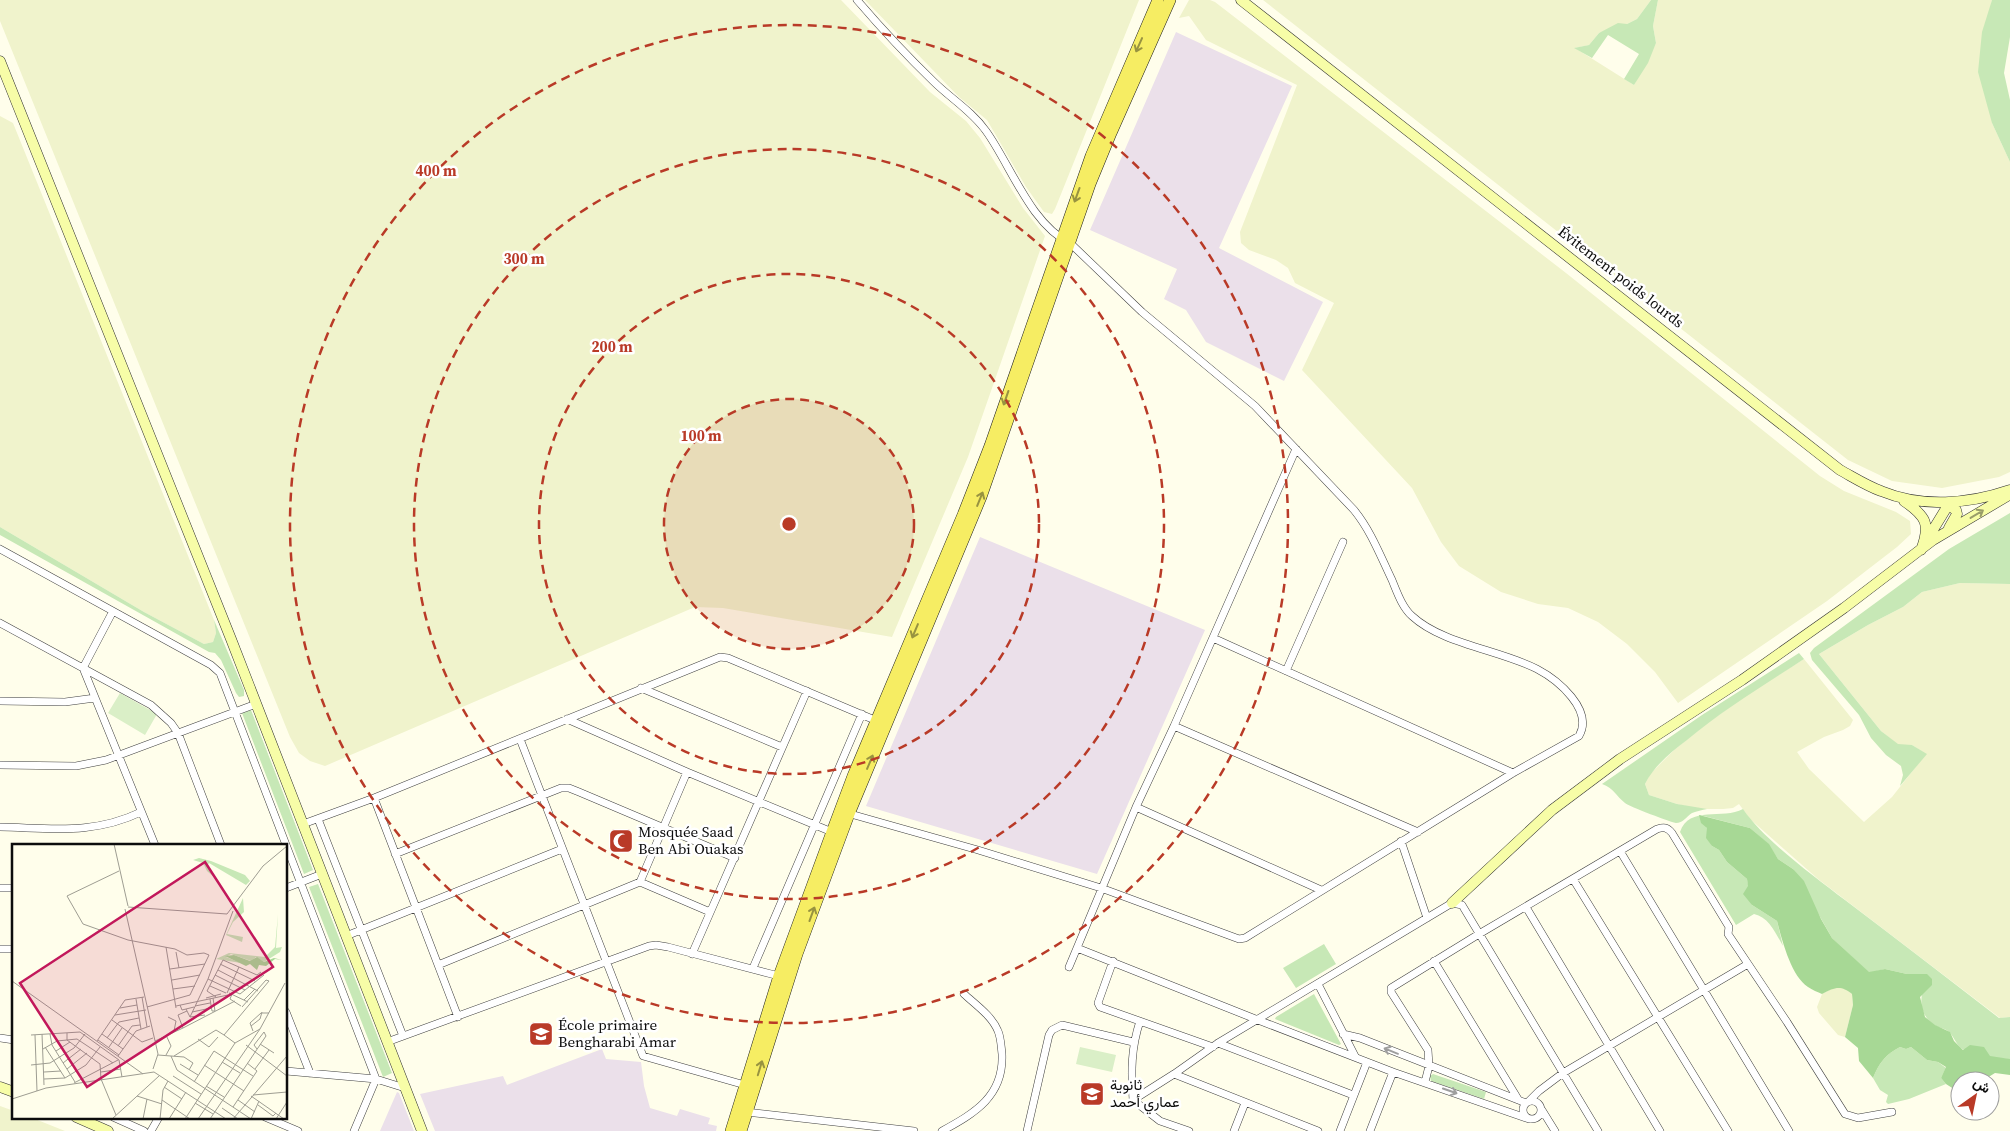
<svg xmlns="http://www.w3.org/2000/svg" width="2010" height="1131" font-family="'Source Serif 4',Vazirmatn,serif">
	<rect width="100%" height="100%" fill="#fffeeb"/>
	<!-- industrial -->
	<path fill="#ebe0ea" d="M1176 32 1292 86 1219 248 1323 302 1284 381 1206 342 1186 310 1164 299 1177 269 1090 230Z
		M980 537 1205 630 1097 874 866 806Z
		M602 1049 606 1059 641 1062 644 1086 650 1108 677 1116 680 1109 710 1118 708 1124 717 1126 716 1131H435L420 1094 503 1076 507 1085Z
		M397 1092 399 1093 414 1131H380Z"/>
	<!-- farmland -->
	<path fill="#f0f3cc" d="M0 0H841L930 92 966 121 980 138 1023 208 1045 236 968 457 892 637 723 608 695 607 325 766 310 761 299 753 290 737 0 21Z
		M865 0H1139L1055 209 1052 214 1044 212 1026 187 987 120 959 97Z
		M1189 0H1210L1215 2 1566 273 1820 476 1844 491 1896 512 1910 521 1911 534 1897 547 1827 601 1678 703 1655 672 1627 644 1598 622 1568 608 1538 604 1501 592 1459 566 1441 542 1412 488 1302 370 1334 303 1295 283 1288 268 1276 260 1249 250 1241 243 1240 232 1297 85 1206 40 1189 16 1179 18Z
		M1263 0H1651L1637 19 1627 24 1599 33 1589 45 1575 48 1634 85 1656 43 1653 26 1658 0H1992L1991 6 1992 123 2010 162V472L1999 477 1942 488 1892 481 1848 460Z
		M0 116 13 123 214 620 216 633 213 642 204 644 144 612 0 527Z
		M1960 583 2010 584V1017L2000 1018 1818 879 1750 819 1739 804 1733 808 1723 809H1699L1677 804 1649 795 1645 784 1650 774 1674 750 1706 724 1748 694 1804 659 1853 720 1850 726 1843 730 1824 737 1797 752 1809 769 1864 822 1892 797 1926 754 1912 745H1898L1881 731 1819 654 1868 625 1903 607 1922 592Z
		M1833 988H1845L1852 994 1853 1005 1845 1037 1838 1035 1819 1013 1817 1007 1822 994Z
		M0 1106 14 1111V1117H30L65 1131H0Z"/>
	<!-- green -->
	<path fill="#c7e8b6" d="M1651 0H1658L1653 26 1656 43 1648 63 1634 85 1624 79 1639 54 1608 35 1592 58 1574 48 1589 45 1599 33 1618 23 1627 24 1637 19Z
		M1992 0H2010V37L2004 73 2010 100V162L1992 123 1978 72 1982 32Z
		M2010 513V584L1960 583 1922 592 1903 607 1868 625 1819 654 1881 731 1898 744 1912 745 1927 754 1900 786 1903 775 1901 766 1886 755 1871 738 1859 715 1812 660 1810 653 1814 648 1949 549Z
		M0 527 144 612 204 644 213 642 216 633 214 620 244 690V696L239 697 236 693 221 660 215 653 209 652 0 535Z
		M1799 653 1804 659C1764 685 1724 709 1687 740 1671 752 1654 766 1645 784L1649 795 1677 804 1707 809C1702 810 1697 811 1692 813 1686 817 1683 823 1676 823 1673 823 1628 806 1625 803 1616 796 1614 788 1602 784L1702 715Z
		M251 710 313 870 304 874 242 713Z
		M1743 809C1765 841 1814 876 1845 900 1897 939 1948 979 1999 1018L2010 1017V1059C1999 1059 1969 1055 1961 1048 1956 1044 1954 1037 1950 1033 1947 1029 1940 1028 1936 1026 1915 1013 1921 993 1927 974H1907L1885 969 1869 973 1832 938 1793 869 1778 859 1768 844 1750 828 1700 815 1707 828 1712 846 1719 850 1727 862 1747 879 1752 905 1777 921 1783 946C1776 934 1769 917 1754 914L1736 925 1680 832C1689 805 1723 820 1743 809Z
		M318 884 392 1073 383 1077 309 887Z
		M1324 944 1336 964 1296 988 1283 968Z
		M1314 994 1341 1044 1339 1045 1275 1019 1276 1017Z
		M1900 1047 1906 1049 1911 1047 1927 1060 1938 1062 1946 1068 1941 1078 1946 1084 1909 1099 1888 1104 1886 1102 1888 1095 1880 1090 1873 1078C1879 1063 1885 1055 1900 1047Z
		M1433 1074 1486 1092 1484 1099 1431 1081 1430 1076Z"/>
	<!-- forest -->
	<path fill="#a7d895" d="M1699 815 1750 828 1769 844 1778 859 1793 869 1804 881 1821 919 1832 938 1869 972 1885 969 1907 974H1927L1932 979V985L1920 997 1925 1017 1935 1025 1950 1032 1954 1041 1963 1050 1970 1045 1984 1047 1990 1056 2010 1059V1075L1995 1073 1982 1081H1960V1093L1946 1084 1941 1078 1946 1067 1938 1062 1927 1060 1911 1047 1906 1049 1900 1047C1885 1055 1879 1063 1873 1078L1859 1061 1858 1048 1845 1037 1853 1005 1852 994C1841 985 1835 987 1822 994 1818 992 1812 990 1808 987 1791 976 1782 940 1777 921L1752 905 1743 894 1748 886 1747 879 1727 862 1719 850 1712 846 1706 838 1707 828 1701 823Z"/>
	<!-- pitch -->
	<path fill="#daefc7" d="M120 693 157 714 145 735 108 713Z
		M1080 1047 1116 1055 1112 1072 1076 1064Z"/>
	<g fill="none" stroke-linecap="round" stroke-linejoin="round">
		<defs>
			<path id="street" d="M0 549 211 665 220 673 376 1079 354 1131
				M113 611 83 668 155 845
				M0 623 151 705 171 723 178 733 221 845
				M1213 638 1513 773
				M1286 671 1343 542
				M641 688 782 747
				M0 701 65 702 95 698
				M567 719 687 772 832 832
				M1174 726 1418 832
				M520 739 643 1056 745 1085
				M0 765 76 766 106 760 256 704
				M374 798 458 1017
				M1136 807 1321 890
				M847 813 978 850 1101 888 1239 939 1245 938 1513 773 1579 736C1594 710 1558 680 1537 669 1500 650 1442 644 1412 616 1402 607 1397 592 1392 580 1380 555 1371 531 1354 510L1255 406 1142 312 1070 243C1031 225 1010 164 986 131 972 111 950 98 933 81 907 56 881 28 857 0
				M318 819 403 1036
				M303 824 374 798 720 657 728 658 877 721
				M0 827C52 828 93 835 141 812
				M1401 841 1427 918
				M1620 851 1789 1131
				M395 854 561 788H569L579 792 735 858
				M1573 879 1728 1131
				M640 882 687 772
				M0 888H14
				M286 888 322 874
				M1526 907 1660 1131
				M346 936 562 849
				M1077 948 1258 1020 1393 1072 1529 1119
				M0 949H14
				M692 954 807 691
				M1113 961 1098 1003 1100 1007 1213 1047
				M1434 961 1518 1099
				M438 965 640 882 710 912
				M1069 967 1136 807 1174 726 1296 449
				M753 968 862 714
				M1318 984 1355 1056
				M286 1012 310 1073
				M1140 1021C1131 1048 1131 1072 1133 1100L1160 1121 1189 1131
				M1343 1034 1360 1038 1526 1103
				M0 1038 14 1040
				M387 1042 649 946 656 945 668 947 779 976
				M1218 1043 1353 1095
				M286 1071 376 1079 405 1088
				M1174 1074 1318 1131
				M1425 1082 1429 1066 1428 1050 1391 992V988L1479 934 1657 829C1664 827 1667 827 1672 833L1729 927 1728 934 1787 1022 1845 1114 1858 1118 1892 1112
				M1133 1100 1174 1074 1218 1043 1452 903 1462 905 1598 1131
				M1523 1110a9 9 0 1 1 18 0a9 9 0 1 1-18 0Z
				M1528 1102 1539 1091 1563 1073 1748 964
				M1542 1110 1555 1131
				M746 1112 914 1131
				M113 1117 144 1131
				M265 1117 298 1131
				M151 1131 159 1117
				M942 1131C975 1113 1004 1096 1002 1054 1001 1046 1001 1038 998 1031 992 1016 976 1005 964 994
				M1027 1131 1049 1035 1052 1030 1062 1025 1133 1042
				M1234 1131 1245 1103
				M1340 1131 1367 1062
				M1370 1131 1393 1072"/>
			<path id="secondary" d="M1241 0 1840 470C1853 477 1867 486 1881 491 1922 508 1969 504 2010 490
				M0 61 231 639 422 1131
				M1904 501C1926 516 1931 524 1921 550
				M1946 504 1956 510 1957 514 1949 528
				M1928 538 1947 507 1957 502
				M1452 903 1552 810 1620 759 1742 680 1844 608 1933 540 2009 495
				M0 1087 14 1092
				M76 1117 108 1131"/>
			<path id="primary" d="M731 1131 779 976 832 832 853 776 963 515 990 446 1091 156 1158 0
				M741 1131 797 954 849 814 981 497 1090 184 1111 133 1170 0"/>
		</defs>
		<!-- street casing -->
		<use href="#street" stroke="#3f3f3f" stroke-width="8"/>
		<!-- secondary casing -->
		<use href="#secondary" stroke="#2e2e2e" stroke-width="11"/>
		<!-- primary casing -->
		<use href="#primary" stroke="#1d1d1d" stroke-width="12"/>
		<!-- street -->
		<use href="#street" stroke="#fff" stroke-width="7"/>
		<!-- secondary -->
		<use href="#secondary" stroke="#f7fda7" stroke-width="10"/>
		<!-- primary -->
		<use href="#primary" stroke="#f6ed63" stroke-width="11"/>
	</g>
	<!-- one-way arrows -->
	<defs><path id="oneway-shaft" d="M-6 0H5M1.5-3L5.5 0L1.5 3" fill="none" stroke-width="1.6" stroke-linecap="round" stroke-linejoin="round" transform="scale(1.25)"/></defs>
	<g stroke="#989340">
		<use href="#oneway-shaft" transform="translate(1139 45) rotate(114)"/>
		<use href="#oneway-shaft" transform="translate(1077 195) rotate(110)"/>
		<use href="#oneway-shaft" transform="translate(1006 398) rotate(109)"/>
		<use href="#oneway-shaft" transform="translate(980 499) rotate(-68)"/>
		<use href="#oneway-shaft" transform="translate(915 631) rotate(113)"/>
		<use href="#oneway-shaft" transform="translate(870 762) rotate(-67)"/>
		<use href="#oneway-shaft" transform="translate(812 914) rotate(-70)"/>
		<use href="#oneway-shaft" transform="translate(760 1068) rotate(-73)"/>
	</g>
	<use stroke="#999d69" href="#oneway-shaft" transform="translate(1977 514) rotate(-31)"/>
	<g stroke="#9e9e9e">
		<use href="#oneway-shaft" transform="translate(1391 1051) rotate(-158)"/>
		<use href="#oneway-shaft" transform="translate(1450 1091) rotate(19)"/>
	</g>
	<!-- distance rings -->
	<circle cx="789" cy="524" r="125" fill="#b93a27" fill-opacity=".12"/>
	<g fill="none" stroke="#b93a27" stroke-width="2.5" stroke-dasharray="9 6">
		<circle cx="789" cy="524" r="125"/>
		<circle cx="789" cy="524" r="250"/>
		<circle cx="789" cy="524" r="375"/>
		<circle cx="789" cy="524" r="499"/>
	</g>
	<!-- icons -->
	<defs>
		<symbol id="mosque-square" viewBox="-11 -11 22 22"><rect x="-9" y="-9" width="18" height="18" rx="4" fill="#b93a27" stroke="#fff"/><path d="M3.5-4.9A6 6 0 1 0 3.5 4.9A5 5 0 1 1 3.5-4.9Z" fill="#fff"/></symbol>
		<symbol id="school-square" viewBox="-11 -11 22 22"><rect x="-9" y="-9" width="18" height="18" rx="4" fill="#b93a27" stroke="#fff"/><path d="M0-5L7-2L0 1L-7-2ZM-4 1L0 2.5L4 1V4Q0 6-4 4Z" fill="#fff"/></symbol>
	</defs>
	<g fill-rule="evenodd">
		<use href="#mosque-square" x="607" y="827" width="28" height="28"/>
		<use href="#school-square" x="527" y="1020" width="28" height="28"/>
		<use href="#school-square" x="1078" y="1080" width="28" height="28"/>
	</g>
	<g text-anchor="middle" stroke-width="5" stroke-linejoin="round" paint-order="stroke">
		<!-- street labels -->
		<g font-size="15" fill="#0c0c0c" stroke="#fff">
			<text transform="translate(1621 277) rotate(38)" y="5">Évitement poids lourds</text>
		</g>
		<!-- poi labels -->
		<g font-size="15" fill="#0c0c0c" stroke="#fff" text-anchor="start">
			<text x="638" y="837">Mosquée Saad<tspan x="638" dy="17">Ben Abi Ouakas</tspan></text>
			<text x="558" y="1030">École primaire<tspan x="558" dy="17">Bengharabi Amar</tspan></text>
			<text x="1110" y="1090">ثانوية<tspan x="1110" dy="17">عماري أحمد</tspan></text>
		</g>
	</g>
	<!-- overview -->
	<g transform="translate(12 844)">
		<rect width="275" height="275" fill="#fffeeb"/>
		<path d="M187 14 199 17 233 31 238 37 234 41 197 19 195 22 203 34 195 27 191 19 181 16ZM231 54 232 68 221 78 215 90 231 93 230 98 214 91ZM266 70 264 104 270 103 268 108 252 118 244 113 239 117 219 110 214 113 229 119 204 115 217 109 253 113 263 103Z" fill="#c7e8b6"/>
		<path d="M222 111 238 117 245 113 252 118 262 114 270 116 263 115 254 122 247 121 245 126 238 120 234 122 213 112Z" fill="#a7d895"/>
		<path fill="none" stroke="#9e9d92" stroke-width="1" d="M102 0 116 62M107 27 55 52 71 80 116 96 163 105 175 111 192 109 197 111 178 151 135 163M116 63 215 70 251 22 275 2M113 65 146 210 141 225M154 103 164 164M164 108 167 124M208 120 243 137M158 125 193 120M206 126 246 147M203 131 233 146M196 135 221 67M160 136 188 131M0 137 131 230M198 142 214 149M161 145 183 142M215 149 227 123M217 149 236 158M220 150 218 155 229 162M130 153 135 183M204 153 195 147 211 116 245 131 249 128M194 154 209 150M124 155 129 185M198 155 200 167H203L201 154M232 156 243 145M168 161 170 166 182 163M164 162 216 151M183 162 198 159M108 164 125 161M174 165 178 173 193 171M180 168 199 164M103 171 134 166M156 173 164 177 162 187M178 173 196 135 228 150 252 131M100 176 130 198 141 194M239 182 248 175 250 168M171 184 223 157M241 187 238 179 249 169H257M55 189V196L88 220 89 235 104 271M30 190 32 241M38 190 40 201 63 238M90 190 111 205M19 191 68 188 107 216 110 233M23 191 25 247M95 194 107 178 127 174M186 195 197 203 206 193M86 196 107 211M85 197 113 156 132 153M143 197 171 184 166 171 175 167M223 199 212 191 257 137 254 136 230 163M248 200 262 209M234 201 275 232M106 202 120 182 128 181M33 203 53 234M97 203 110 184M31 205 45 197 65 195 101 219M44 207 58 198M146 211 172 213 181 219 177 226M154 211 159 202 154 191M106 212 124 187 138 182M159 212 165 226 239 275 247 257M162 212 204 186 212 191M210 218 228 229M51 219 69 205M168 220 186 231M19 221 38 219 62 204 73 190M192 221 232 247M55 225 75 209M243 225 257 206M32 228 49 227M89 228 109 225M142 228 214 275M161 232 189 250M32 235 53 234 74 221 88 203M182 238 202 207 241 232M62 239 106 216M194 242 212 253M152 243 170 255M241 251 275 248M125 252 150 260M239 252 272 275M0 255 34 244 142 228M150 256 178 275M226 256 243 268M183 259 201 270M246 261 261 272 264 269M221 263 245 227 235 219M210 264 226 275M100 275 147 232M131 275 135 255M148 275 151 246 156 237M157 275 174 248M173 275 223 199 248 185M186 275 248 185 273 139M198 275 254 192 252 188 242 201 245 205M221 275 275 212M264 275 275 258"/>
		<path fill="#c2185b" fill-opacity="0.15" stroke="#c2185b" stroke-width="2.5" d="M193 18 261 123 75 243 8 139Z"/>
		<rect width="275" height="275" fill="none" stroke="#0c0c0c" stroke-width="2.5"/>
	</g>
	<circle cx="789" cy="524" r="8" fill="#b93a27" stroke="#fff" stroke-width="2.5"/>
	<g font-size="15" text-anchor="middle" font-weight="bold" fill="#b93a27" stroke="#fff" stroke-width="5" stroke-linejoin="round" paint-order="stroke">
		<text x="436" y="176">400 m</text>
		<text x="524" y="264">300 m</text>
		<text x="612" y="352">200 m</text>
		<text x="701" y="441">100 m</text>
	</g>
	<!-- north arrow -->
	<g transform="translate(1975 1096) rotate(33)"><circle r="24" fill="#ffffff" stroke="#9e9e9e"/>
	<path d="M0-4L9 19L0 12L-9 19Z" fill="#b93a27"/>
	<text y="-8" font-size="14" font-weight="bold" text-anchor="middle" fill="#0c0c0c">ش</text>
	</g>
</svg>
